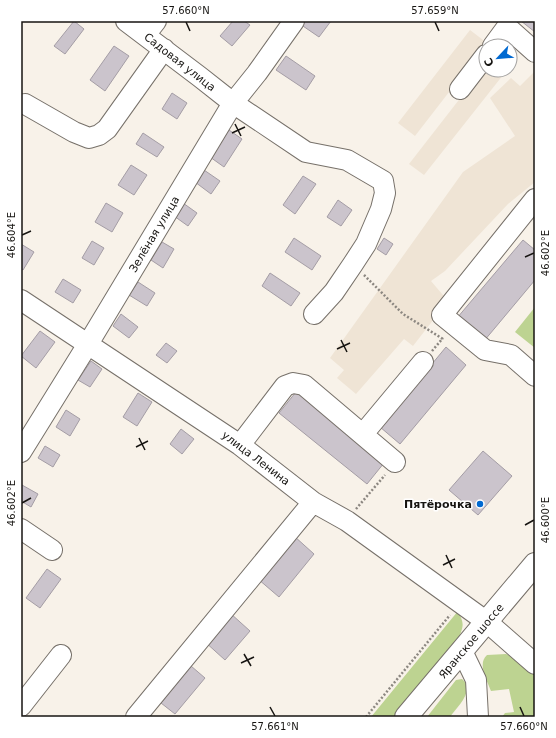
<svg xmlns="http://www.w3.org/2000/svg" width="556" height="738" font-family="'DejaVu Sans',sans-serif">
	<rect width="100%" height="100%" fill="#f8f2e9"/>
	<!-- built -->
	<path fill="#efe4d5" d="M470 30 487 43 415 136 398 123Z
		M486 65V70H507L424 175 409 164Z
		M535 71V182L508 204 445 271 431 281 448 301 413 346 404 339 356 394 337 378 344 370 330 358 463 172 515 136 490 98 511 78 520 86Z"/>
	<!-- green -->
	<path fill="#bdd391" d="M535 307V348L515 332Z
		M458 611C464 624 464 624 459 638L394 717H371Z
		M506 654 517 659 535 674V717H502L505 713 514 712 509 689 491 691C487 680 477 664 487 655Z
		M462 679C476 690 457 707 450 717H427L456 680Z"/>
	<!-- building -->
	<path fill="#cbc4cc" stroke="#a49da5" d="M74 21 84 29 65 54 54 46Z
		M233 21H244L250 25 232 46 220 36Z
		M302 21H331L319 37 300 24Z
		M521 21H535V32Z
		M114 46 129 56 105 91 90 80Z
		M286 56 315 76 306 90 276 70Z
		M172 93 187 103 177 119 162 109Z
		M229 130 242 139 224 167 210 157Z
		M143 133 164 147 157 157 136 144Z
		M131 165 147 175 134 195 118 185Z
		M204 170 220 181 211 194 195 182Z
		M303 176 316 184 295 214 283 205Z
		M338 200 352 210 341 226 327 217Z
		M106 203 123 213 112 232 95 222Z
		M183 203 197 213 188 226 174 216Z
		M294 238 321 256 312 270 285 252Z
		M384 238 393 244 386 255 377 249Z
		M523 240 535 250V280L484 341 457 318Z
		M92 241 104 248 94 265 82 258Z
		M162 242 174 249 163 268 151 260Z
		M21 244 34 252 23 270 21 269Z
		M270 273 300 293 291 306 262 286Z
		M63 279 81 290 73 303 55 292Z
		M138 282 155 293 147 306 129 295Z
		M121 314 138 327 129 338 113 326Z
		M40 331 55 342 36 368 21 356Z
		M166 343 177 351 167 363 156 355Z
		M446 347 466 365 400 444 380 427Z
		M91 361 102 369 90 387 78 380Z
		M296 392 384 463 367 484 279 413Z
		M138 393 152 402 137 426 123 417Z
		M66 410 80 419 70 436 56 427Z
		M181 429 194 439 182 454 170 444Z
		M45 446 60 455 53 467 38 458Z
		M483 451 512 476 478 515 449 490Z
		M22 485 38 494 31 507 21 501V487Z
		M294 536 314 554 279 597 258 579Z
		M47 569 61 579 40 608 26 598Z
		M230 613 250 631 225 660 204 641Z
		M191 666 205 678 175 714 161 703Z"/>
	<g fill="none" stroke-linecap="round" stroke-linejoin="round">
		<defs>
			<path id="minor" d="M126 21 200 77 233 103 306 152 347 160 383 181 385 193 381 209 366 244 353 264 334 292 314 314
				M145 35 156 21
				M493 46 507 27 535 52
				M460 89 486 55
				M25 104 74 132 89 138 99 135 107 129 164 49
				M535 199 442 315 485 350 511 355 535 376
				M21 300 240 445 313 502 347 521 487 622 535 664
				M363 434 423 362
				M240 445 285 386 293 383 304 385 395 462
				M21 452 88 344 233 103 257 73 294 21
				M21 529 52 550
				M462 651 476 680 478 717
				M21 706 61 655
				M136 717 313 502"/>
			<path id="major" d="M406 717 535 564"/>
		</defs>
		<!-- minor casing -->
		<use href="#minor" stroke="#767069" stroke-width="22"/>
		<!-- major casing -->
		<use href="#major" stroke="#767069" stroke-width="24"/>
		<!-- path -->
		<path stroke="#8c8781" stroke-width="2.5" stroke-dasharray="2 2" stroke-linecap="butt" d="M364 275 403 314 443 339
			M432 351 443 338
			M356 509 385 475
			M366 717 450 615"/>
		<!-- minor -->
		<use href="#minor" stroke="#fff" stroke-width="20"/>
		<!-- major -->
		<use href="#major" stroke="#fff" stroke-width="22"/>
	</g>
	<!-- ticks -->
	<path fill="none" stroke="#171512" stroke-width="1.5" d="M186 22 190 31M435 22 439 31M235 124 241 136M232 133 245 127M22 235 31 231M525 257 534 253M341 340 347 352M337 349 350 343M139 438 145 450M136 447 148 441M22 503 31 498M525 525 534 520M446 555 452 568M443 565 455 559M244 654 251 666M241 663 254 657M270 707 275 716M520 707 524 716"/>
	<!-- markers -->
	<circle fill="#0069d1" stroke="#fff" stroke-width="1.5" cx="480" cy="504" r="4"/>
	<g text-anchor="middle" stroke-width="3" stroke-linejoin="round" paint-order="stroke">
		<!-- street labels -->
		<g font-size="11" fill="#171512" stroke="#fff">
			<text transform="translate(180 62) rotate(38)" y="4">Садовая улица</text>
			<text transform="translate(154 234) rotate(-59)" y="4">Зелёная улица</text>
			<text transform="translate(256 458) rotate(37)" y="4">улица Ленина</text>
			<text transform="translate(471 641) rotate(-50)" y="4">Яранское шоссе</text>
		</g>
		<!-- poi labels -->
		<g font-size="11" font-weight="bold" fill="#171512" stroke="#fff" text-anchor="end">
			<text x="472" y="508">Пятёрочка</text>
		</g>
	</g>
	<!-- border -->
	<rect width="556" height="738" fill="none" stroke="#ffffff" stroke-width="44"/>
	<!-- north arrow -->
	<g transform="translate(498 58) rotate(244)"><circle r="19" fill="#ffffff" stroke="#a2a1a0"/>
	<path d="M0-3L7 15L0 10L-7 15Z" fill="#0069d1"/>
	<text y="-6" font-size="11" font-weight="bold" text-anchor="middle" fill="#171512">С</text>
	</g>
	<rect x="22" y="22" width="512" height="694" fill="none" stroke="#171512" stroke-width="1.5"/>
	<g font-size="10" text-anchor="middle" fill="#171512">
		<text x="186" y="14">57.660°N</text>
		<text x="435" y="14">57.659°N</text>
		<text transform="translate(11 235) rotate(-90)" y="4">46.604°E</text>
		<text transform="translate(545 253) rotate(-90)" y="4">46.602°E</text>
		<text transform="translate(11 503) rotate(-90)" y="4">46.602°E</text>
		<text transform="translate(545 520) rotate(-90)" y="4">46.600°E</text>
		<text x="275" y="730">57.661°N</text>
		<text x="524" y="730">57.660°N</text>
	</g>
</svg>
